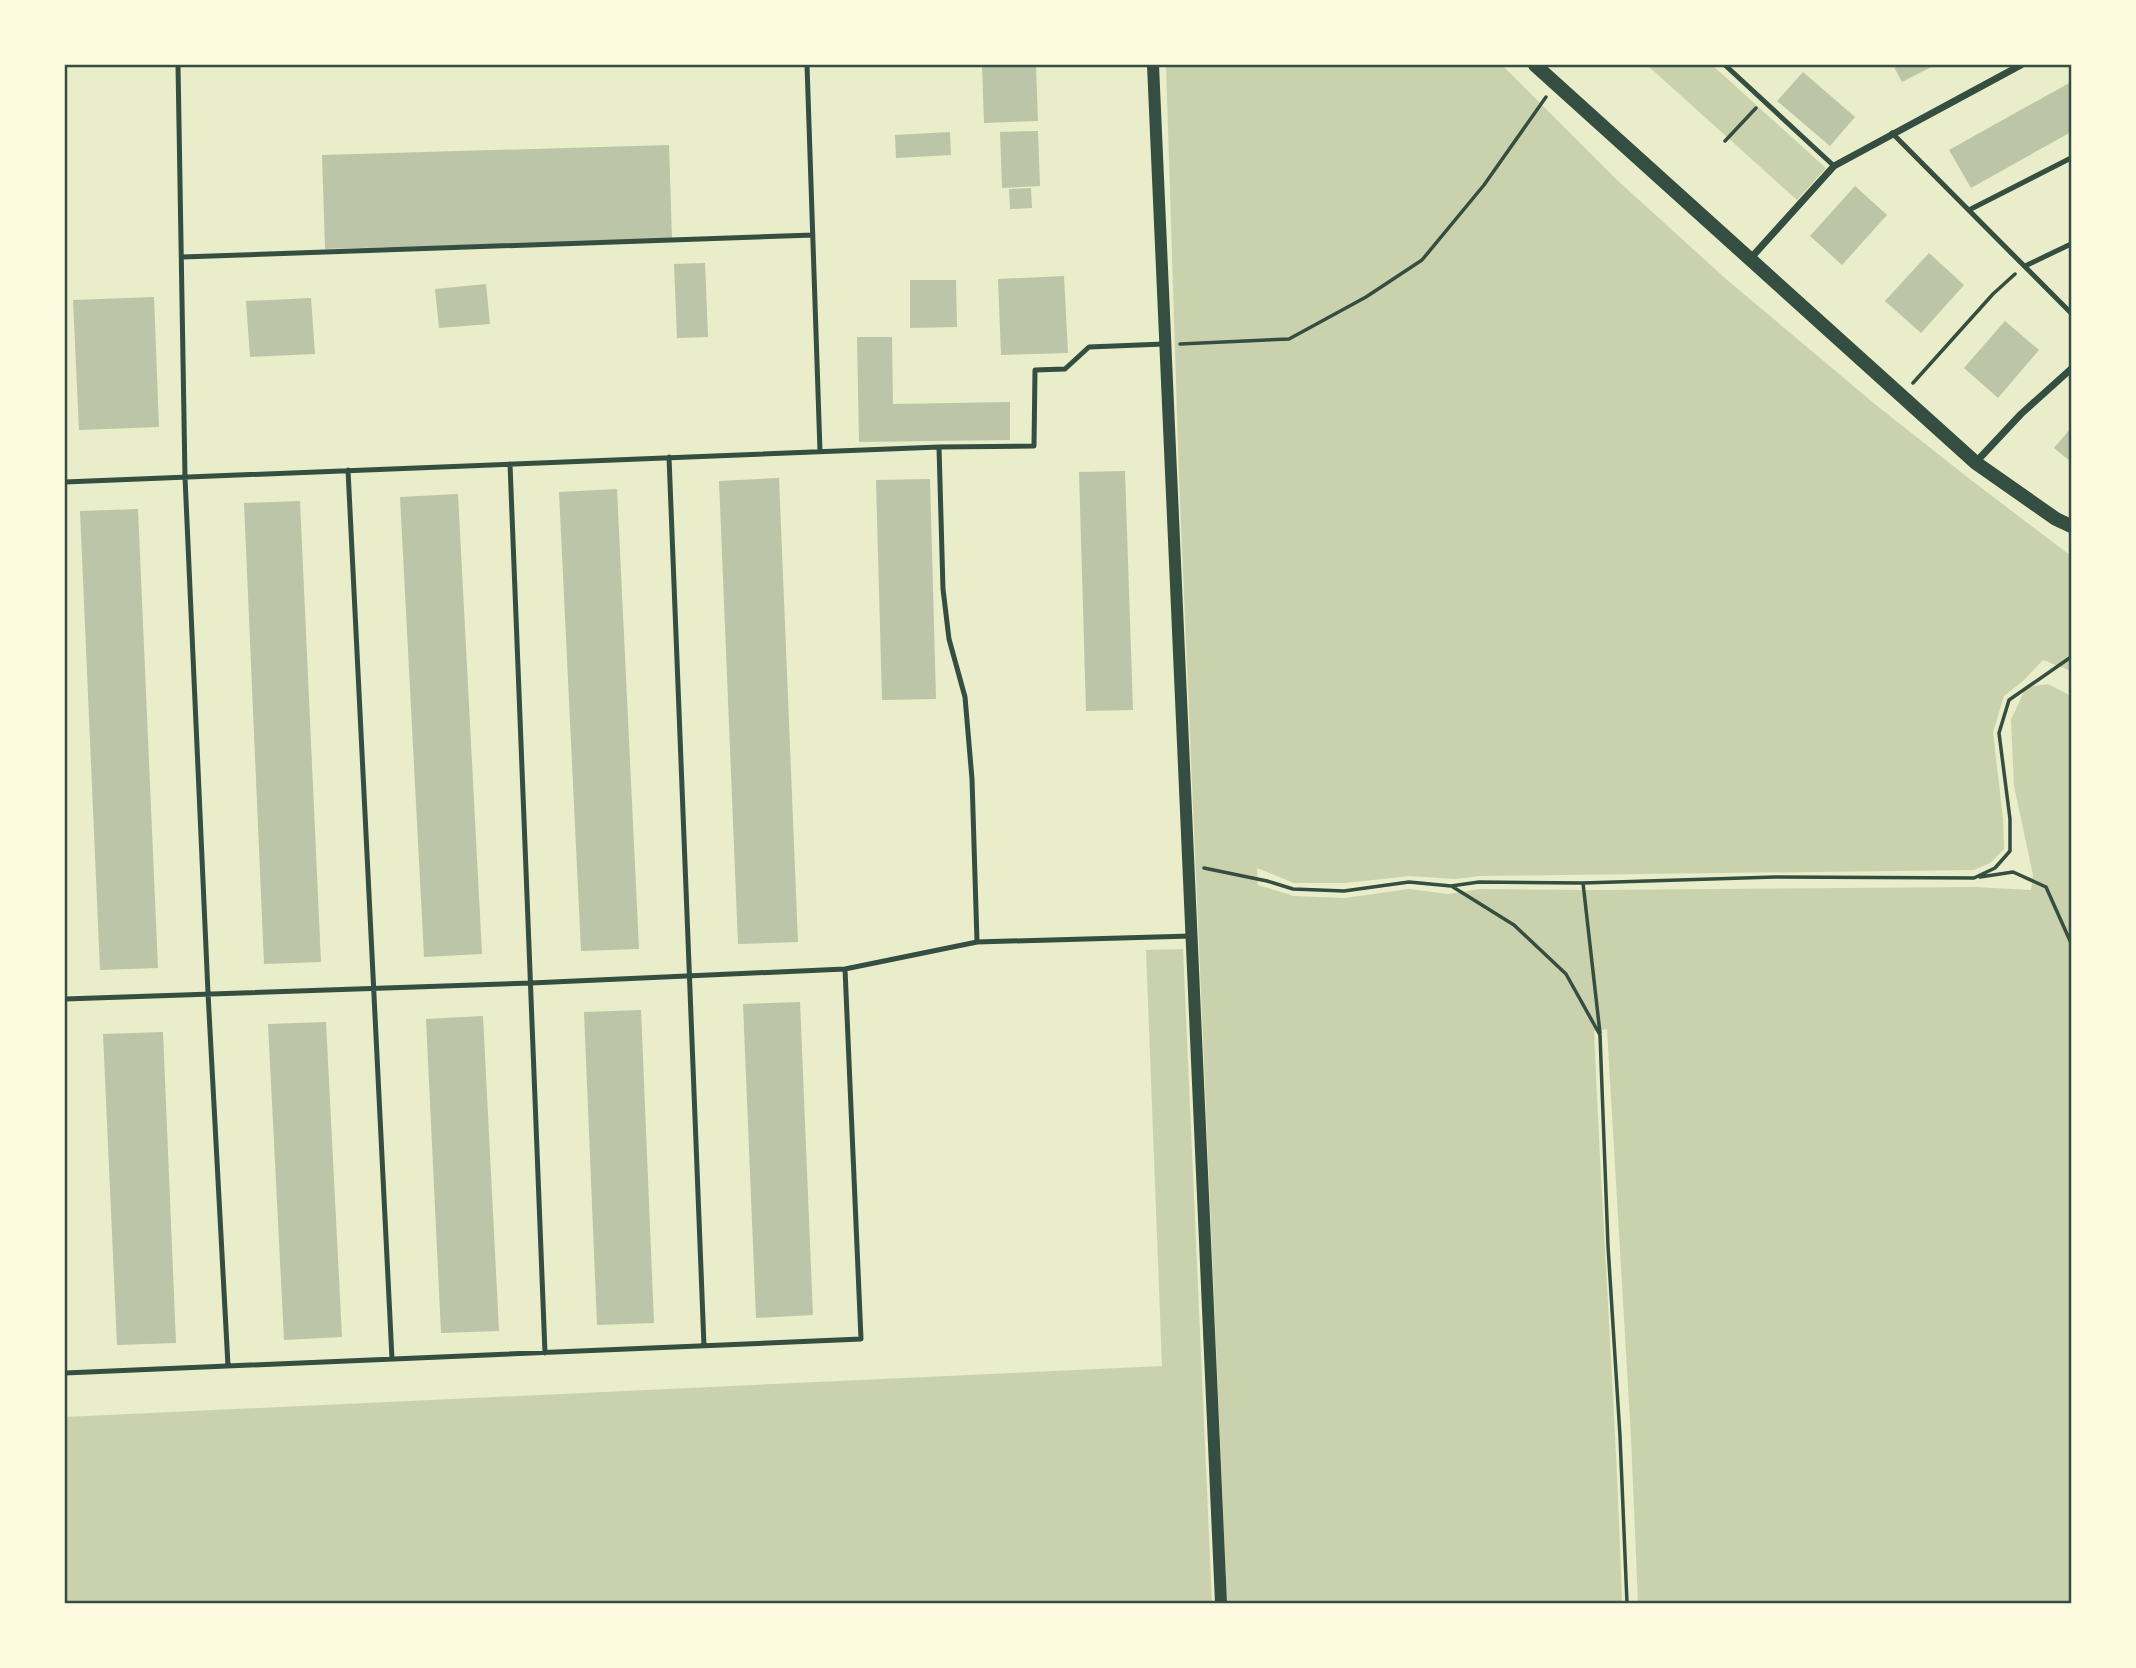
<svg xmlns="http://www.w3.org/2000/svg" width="2136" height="1668" font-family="'Fira Sans Condensed',sans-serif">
	<rect width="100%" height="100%" fill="#e9edc9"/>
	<!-- green -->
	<path fill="#cad2ad" d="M1166 65H1502L1617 180 1726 279 1876 405 1971 480 2071 556V671L2043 660 2023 681 2004 696 1993 732 2003 819 2004 849 1990 863 1974 870 1480 876 1455 879 1410 876 1345 883H1294L1257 868 1258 885 1294 896 1345 898 1409 889 1448 894 1480 889 1597 890 1975 887 2031 890 2033 875 2014 786 2011 720 2026 687 2048 684 2071 696V1603H1638L1631 1437 1607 1029 1594 1031C1602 1222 1616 1412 1622 1603H1227L1179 478Z
		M1647 65H1712L1826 168 1797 200Z
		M1183 949 1212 1603H65V1417L1162 1366 1146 950Z"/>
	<!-- building -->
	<path fill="#bcc5a7" d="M982 65H1036L1038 121 984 123Z
		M1893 65H1935L1902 82Z
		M1803 72 1855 117 1830 146 1777 101Z
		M2071 82V132L1971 188 1949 150Z
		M1038 131 1040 186 1002 188 1000 132Z
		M950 132 951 155 896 158 895 135Z
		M669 145 672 239 325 249 322 155Z
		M1855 186 1887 215 1842 265 1810 236Z
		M1031 188 1032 208 1010 209 1009 189Z
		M1929 253 1964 285 1921 333 1885 301Z
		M705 263 708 337 677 338 674 264Z
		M1064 276 1068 353 1001 355 998 279Z
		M910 280H956L957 327 910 328Z
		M486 284 490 324 439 328 435 289Z
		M154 297 159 427 79 430 73 300Z
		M311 298 315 354 250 357 246 301Z
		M2005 321 2039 350 1998 398 1964 368Z
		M857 337H892L893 404 1010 402V440L859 442Z
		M2071 428V462L2054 448Z
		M1125 471 1133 710 1086 711 1079 472Z
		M779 478 798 942 738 944 719 481Z
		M930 479 936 699 882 700 876 480Z
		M617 489 639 949 581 951 559 492Z
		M458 494 482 954 424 957 400 497Z
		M300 501 321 962 264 964 244 503Z
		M138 509 158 968 100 970 80 511Z
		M800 1002 813 1315 756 1318 743 1004Z
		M641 1010 654 1323 597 1325 584 1012Z
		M483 1016 499 1331 441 1333 426 1019Z
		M326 1022 342 1337 284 1340 268 1024Z
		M163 1032 176 1343 117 1345 103 1034Z"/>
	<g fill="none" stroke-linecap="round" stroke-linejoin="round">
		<!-- path -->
		<path stroke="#344e41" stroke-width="3.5" d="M1725 141 1756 108
			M1180 344 1289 339 1366 297 1422 260 1484 185 1546 97
			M1913 383 1993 294 2015 274
			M1204 868 1267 881 1293 889 1344 891 1409 882 1451 886 1479 882 1583 883 1775 877 1974 878 1995 868 2010 851V819L1999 733 2009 700 2071 657
			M1980 877 2013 872 2046 887 2071 943
			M1583 883 1600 1033
			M1453 887 1514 925 1566 974 1600 1035 1608 1246 1620 1436 1627 1603"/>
		<!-- service -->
		<path stroke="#344e41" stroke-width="5" d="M178 65 185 477 208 993 228 1366
			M807 65 820 451
			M1725 65 1834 166
			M1892 133 2071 313
			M1969 210 2071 158
			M182 257 813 235
			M2025 266 2071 244
			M669 457 704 1346
			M510 464 545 1353
			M348 470 392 1359
			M65 482 939 447 1034 446 1035 370 1065 369 1089 347 1164 344
			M977 942 1191 936
			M65 999 531 983 845 969 977 942 972 779 965 697 949 639 943 589 939 447
			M65 1373 861 1339 845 969"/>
		<!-- minor -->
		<path stroke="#344e41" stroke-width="7" d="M1750 259 1834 166 2021 65
			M1976 462 2021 414 2071 369"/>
		<!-- tertiary -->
		<path stroke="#344e41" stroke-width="12" d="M1153 65 1221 1603"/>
		<!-- secondary -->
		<path stroke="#344e41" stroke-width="14" d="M1535 65 1976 463 2056 519 2071 526"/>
	</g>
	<!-- border -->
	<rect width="2136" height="1668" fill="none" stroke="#fefae0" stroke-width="133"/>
	<rect x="66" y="66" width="2004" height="1536" fill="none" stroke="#344e41" stroke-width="2.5"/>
</svg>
